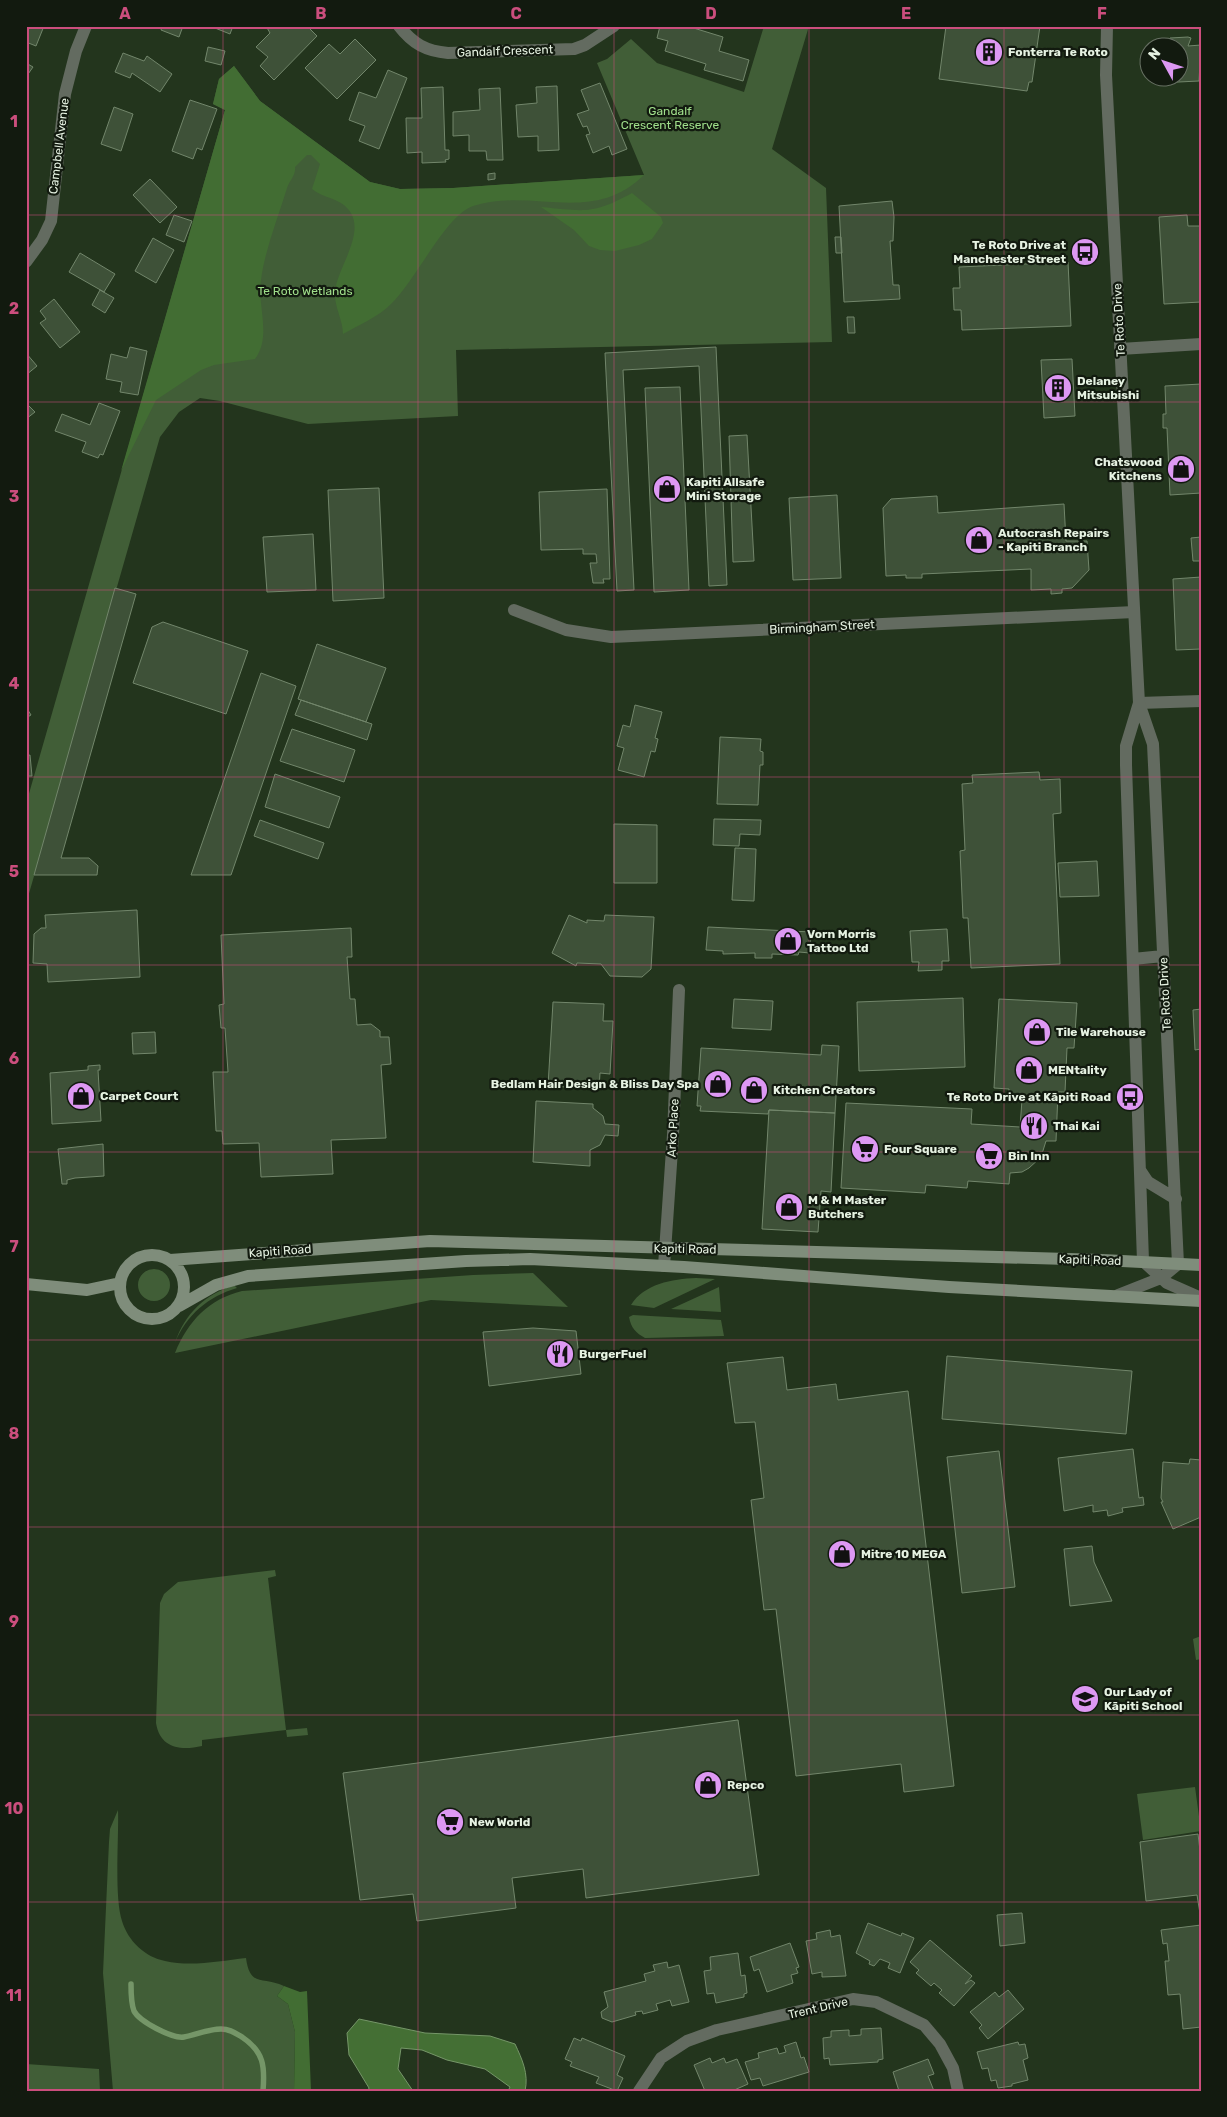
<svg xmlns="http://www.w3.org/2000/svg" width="1227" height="2117" font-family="Rubik,sans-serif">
	<rect width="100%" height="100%" fill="#23351d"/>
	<!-- green -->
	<path fill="#415e37" d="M764 26H809L772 149 826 188 832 342 456 350 458 416 308 424 220 401 200 398 179 412 160 437 26 904V804L225 110 213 104 219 79 234 66 260 101 370 182 400 189 453 188 644 175 597 63 607 59 631 39 657 63 744 92Z
		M138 1285a16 16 0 1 1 32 0a16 16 0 1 1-32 0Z
		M533 1273 568 1307 431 1300 175 1353C188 1321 209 1299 242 1291L473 1275Z
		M696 1278 715 1279 654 1308 631 1305C644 1284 672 1279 696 1278Z
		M234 1285 237 1288C209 1296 186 1315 175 1343 185 1313 205 1295 234 1285Z
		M719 1287 721 1312 671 1309Z
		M633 1315 721 1320 724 1336 645 1338C636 1333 631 1328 629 1317Z
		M275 1570 276 1576 268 1578 286 1730 307 1728 308 1735 287 1737 286 1730 202 1740V1746C180 1751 160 1748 156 1723L160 1603 164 1594 178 1582Z
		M1201 1636V1659L1196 1660 1193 1639Z
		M1195 1787 1201 1831 1143 1840 1137 1794Z
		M118 1810C119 1838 114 1896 122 1921 128 1941 145 1957 165 1961 191 1967 220 1961 246 1958 250 1988 263 1976 284 1986L277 1996 288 2004 295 2032 294 2091H113L103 1973 109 1842 110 1829Z
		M26 2064 99 2069 100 2091H26Z"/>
	<!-- forest -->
	<path fill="#426d33" d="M234 66 260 101 370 182 400 189 453 188 644 175C592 226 533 187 473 206 446 215 416 280 391 304 378 317 359 325 343 334 343 320 334 307 335 292 336 269 368 232 348 209 339 198 323 198 312 189L320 164 311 155H307L295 167C296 175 290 180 287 188 278 218 265 249 261 280 257 306 272 336 255 359L214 365 201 370 156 400 121 471 225 110 213 104 219 79Z
		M632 193 661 217 663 223 652 239 639 245 615 251 600 250 589 246 574 230 541 207C585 211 592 215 632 193Z
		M284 1986 300 1992 307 1991 311 2091H294L295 2032 288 2004 277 1996Z"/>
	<!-- water -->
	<path fill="#446f34" stroke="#759668" d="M359 2019 425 2033 490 2036 515 2044C522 2059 529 2074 525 2091H508L510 2087 485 2069 447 2060 422 2050 401 2048 398 2069 413 2091H368L369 2088 349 2055 347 2033Z"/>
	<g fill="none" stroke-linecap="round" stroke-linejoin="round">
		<!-- stream -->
		<path stroke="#759668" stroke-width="5.5" d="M131 1984C131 1992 131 2003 134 2011 139 2021 172 2039 184 2037 196 2035 208 2029 221 2029 230 2029 235 2033 242 2037 264 2052 265 2066 263 2091"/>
	</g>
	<!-- building -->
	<path fill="#3e5138" stroke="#72866b" d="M26 26H44L36 46 26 42Z
		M162 26H183L179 37 161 30Z
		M210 26H233L230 34Z
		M266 26H293L295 29 298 26H307L317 36 274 80 260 66 268 57 256 47 270 33Z
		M660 26H687L723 37 719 51 749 60 743 81 704 70 706 64 665 51 668 41 657 38Z
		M946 26H1040L1032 82H1029L1027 91 939 79Z
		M1188 37 1191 38 1188 46 1201 45 1199 81 1158 83V78H1180V48L1156 47 1170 46V38Z
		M355 39 376 60 337 99 305 68 329 44 340 54Z
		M208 47 225 51 221 65 205 61Z
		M123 53 144 61 147 56 172 74 160 92 132 73 130 78 115 72Z
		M26 63 33 67 26 77Z
		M388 70 407 78 379 149 359 141 365 126 349 120 359 92 376 98Z
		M600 83 627 149 612 155 609 146 593 153 586 135 590 134 587 126 583 127 577 114 589 110 581 90Z
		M557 86 559 150 538 151V136L518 137 516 105 537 103 536 87Z
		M443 87 445 150H449V159L445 160 446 162 422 163V152L407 153 406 118H422L421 88Z
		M500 88 503 160H487L486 151H469V135L453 136V112L480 110 479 89Z
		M190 100 217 109 202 150 197 148 193 159 172 151Z
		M114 107 133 114 121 151 101 144Z
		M495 173V179L488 180V174Z
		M150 179 177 207 160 223 133 195Z
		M892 201 894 217 893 241H890L893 285H899L900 299 844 302 839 206Z
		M174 215 192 221 184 242 166 235Z
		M1187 215 1188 226H1201V302L1164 304 1159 217Z
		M835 237H841L842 253H836Z
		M153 238 174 250 156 283 135 271Z
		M80 253 115 274 104 292 69 272Z
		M1068 262 1071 326 962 330 961 310H954L953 288H960L959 267Z
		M100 290 114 298 105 313 92 305Z
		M54 299 80 332 60 348 40 323 46 319 40 311Z
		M847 317H854L855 333H848Z
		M130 347 147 351 138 395 120 392 122 382 106 379 111 354 127 358Z
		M716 347 727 585 709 586 699 366 623 370 634 590 617 591 605 353Z
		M26 353 37 366 26 375Z
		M1072 359 1075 416 1044 418 1041 360Z
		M1201 384V493L1170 495 1167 428H1163V414H1166L1165 386Z
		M680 387 689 590 654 592 645 388Z
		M26 403 35 412 26 419Z
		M99 403 120 411 103 455 100 454 98 458 82 452 86 442 55 431 62 414 90 425Z
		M747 435 754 561 733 562 729 436Z
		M379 488 384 598 333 601 328 490Z
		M607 489 610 579H603L604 583H593L590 563H597L596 554H583V549L541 550 539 492Z
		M837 495 841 578 793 580 789 498Z
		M937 496 938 513 1064 504 1066 541H1087L1089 570 1072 588 1062 589V593L1051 594V589L1031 590V569L922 574V578H906V575L886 576 883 508 891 499Z
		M313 534 316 590 267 592 263 537Z
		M1201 537V561H1193L1191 538Z
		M1201 577V649L1176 650 1173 579Z
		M115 588 136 594 61 858H89L98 866 97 875H34Z
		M163 622 248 651 226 714 133 683 152 627Z
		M317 644 386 668 366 722 298 699Z
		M261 673 296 686 231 875H191Z
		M301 700 372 724 367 740 295 715Z
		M635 705 662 712 655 738 658 739 655 752 651 751 644 777 618 770 624 748 617 746 623 725 630 727Z
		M26 707 31 715 26 718Z
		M292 729 355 750 344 782 280 761Z
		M720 737 761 739 760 751 763 752V765H760L758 805 717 804Z
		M30 755 32 776H26V756Z
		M1039 772 1040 780 1060 779 1061 813 1053 814 1060 964 971 968 968 918H963L960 851 965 850 962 784 973 783 972 775Z
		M275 774 340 797 329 828 265 807Z
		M714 819 761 820 760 835 740 834 739 846 713 845Z
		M260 820 324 843 318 859 254 836Z
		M614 824 657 825V883H614Z
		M735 848 756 849 754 901 732 900Z
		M1097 861 1099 896 1060 897 1058 863Z
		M137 910 140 977 48 982 47 964 33 963 34 934 41 928H46L45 915Z
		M569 915 587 923V920L604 921 605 915 654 917 651 969 642 977 610 976 601 964 577 963 576 966 552 953Z
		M708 927 811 932 810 953 799 952 798 955 772 954V958H755V953L723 954V951L706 950Z
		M351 928 352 957H347L350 999H355L357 1025 371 1024 380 1031V1037H389L391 1064 381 1065 386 1138 331 1140 333 1174 261 1177 259 1143 223 1144 222 1131H216L213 1072H228L225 1028H221L219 1005 224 1004 221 935Z
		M947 929 949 961H942V970L918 971 919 962H912L910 931Z
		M963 998 965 1067 859 1071 857 1002Z
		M734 999 773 1001 771 1030 732 1028Z
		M999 999 1077 1003 1074 1048H1067L1065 1092H1058L1056 1141H1046L1041 1157 1029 1168 1022 1172 1010 1173 1009 1184 968 1181 967 1188 926 1185 925 1193 841 1188 846 1103 972 1109 971 1124 1020 1127 1022 1100H1008L1009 1089 994 1088Z
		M553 1002 604 1004 603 1021H613L610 1074 600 1073 599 1089 548 1086Z
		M1201 1009V1049L1195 1050 1193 1010Z
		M155 1032 156 1053 133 1054 132 1033Z
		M822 1045 839 1046 835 1113 769 1110 768 1114 700 1111 701 1106H697L701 1048 821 1055Z
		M100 1065V1070H98L101 1121 52 1124 50 1073 88 1070V1066Z
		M536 1101 593 1104V1108L603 1116 605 1124 619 1125 618 1136 605 1135 600 1145 590 1150V1166L533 1162Z
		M769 1110 835 1113 831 1192 821 1191 818 1232 762 1229Z
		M103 1144 104 1176 75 1178 67 1180V1184H62L58 1149Z
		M26 1156 28 1187H26Z
		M533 1328 576 1331 581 1374 489 1386 483 1332Z
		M947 1356 1132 1371 1126 1434 942 1419Z
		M783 1357 787 1390 836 1384 838 1400 908 1391 954 1786 904 1792 901 1764 796 1776 776 1609 764 1610 751 1500 764 1498 755 1422 735 1423 727 1363Z
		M1133 1449 1139 1498 1143 1497 1144 1505 1122 1508 1123 1512 1108 1516 1107 1510 1093 1512V1505L1064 1511 1058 1458Z
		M999 1451 1015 1587 962 1593 947 1457Z
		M1190 1459 1201 1460V1517L1173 1529 1161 1502H1163L1161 1498 1163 1462 1189 1464Z
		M1092 1546 1094 1562 1112 1601 1070 1606 1064 1549Z
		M738 1720 759 1875 586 1898 583 1869 512 1878 516 1908 417 1921 413 1894 360 1900 343 1773Z
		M1198 1834 1201 1859V1920L1197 1895 1146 1901 1140 1842Z
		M1022 1913 1025 1943 1000 1946 997 1915Z
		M868 1923 901 1936 902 1933 914 1938 900 1973 888 1968 890 1963 880 1959 874 1966 869 1964 870 1961 856 1953Z
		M1201 1925V2027L1183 2029 1180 1994 1168 1995 1165 1961H1169L1167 1943 1163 1944 1161 1930Z
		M830 1930 831 1937 840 1935 846 1976 822 1977V1972L812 1974 806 1941 817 1939 816 1933Z
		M930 1940 972 1976 965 1984 971 1980 975 1983 954 2006 939 1993 942 1990 934 1983 931 1986 916 1973 919 1970 910 1962Z
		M790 1943 799 1967 796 1968 798 1973 791 1975 793 1983 767 1992 759 1969 754 1971 750 1957Z
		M738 1953 741 1976 745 1975 747 1993 744 1994V1997L716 2003 714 1993 707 1994 704 1971 711 1970 710 1957Z
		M667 1962 668 1968 679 1965 689 2002 672 2006 670 2000 656 2004 658 2010 643 2014 642 2011 635 2012 636 2015 612 2022 602 2018 601 2012 608 2007 604 1992 646 1981 644 1974 655 1971 653 1965Z
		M1008 1990 1024 2009 988 2039 979 2028 982 2025 970 2012 995 1992 999 1997Z
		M881 2028 883 2059 878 2060V2062L830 2065 829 2058 824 2059 823 2038 831 2037V2031L849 2030V2036L861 2035V2029Z
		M574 2038 581 2041 582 2038 625 2056 617 2075 623 2078 617 2091 596 2083 599 2077 570 2066 572 2062 565 2059Z
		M796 2042 801 2058 804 2057 809 2072 763 2086 760 2078 751 2080 745 2062 759 2058 758 2053 777 2048 779 2054 786 2052 784 2046Z
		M1018 2042 1019 2045 1025 2044 1028 2058 1023 2060 1028 2080 1012 2084V2086L998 2088 996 2080 991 2081 988 2068 982 2069 977 2052Z
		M710 2058 712 2063 724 2058 726 2063 737 2059 748 2084 732 2091H705L694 2065Z
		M928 2059 934 2074 928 2076 934 2091H899L893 2072Z"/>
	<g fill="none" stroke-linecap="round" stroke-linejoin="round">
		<!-- minor -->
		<path stroke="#636b60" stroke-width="12" d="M399 26C413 44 426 51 448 53L574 49 585 45 614 26
			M26 262 42 240 51 221 65 94 76 51 86 26
			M1120 349 1201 344
			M514 610 566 630 611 637 1134 612
			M1139 703 1201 701
			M664 1266 673 1135 679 990
			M639 2091 661 2058 687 2041 717 2030 853 1999 876 2002 924 2025 940 2044 953 2068 958 2091"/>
		<!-- tertiary -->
		<path stroke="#636b60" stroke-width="12" d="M1107 26 1106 75 1139 703 1153 744 1178 1264 1161 1278 1118 1295
			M1139 703 1126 746V765L1143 1261 1167 1283 1201 1298
			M1133 959 1163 956
			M1140 1170 1148 1182 1176 1199"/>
		<!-- secondary -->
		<path stroke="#7f8d7b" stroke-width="12" d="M120 1287a32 32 0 1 1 64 0a32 32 0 1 1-64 0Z
			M170 1260 430 1241 1102 1260 1201 1265
			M26 1284 87 1290 120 1283
			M179 1306 216 1285 248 1276 466 1261 530 1259 684 1267 949 1287 1201 1301"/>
	</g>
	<!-- grid -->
	<path fill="none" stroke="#cb4e7d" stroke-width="1" stroke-opacity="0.55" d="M223 26V2091M418 26V2091M614 26V2091M809 26V2091M1004 26V2091M26 215H1201M26 402H1201M26 590H1201M26 777H1201M26 965H1201M26 1152H1201M26 1340H1201M26 1527H1201M26 1715H1201M26 1902H1201"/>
	<!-- icons -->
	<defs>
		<symbol id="building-disc" viewBox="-11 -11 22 22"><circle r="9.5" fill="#dd98f3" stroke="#121a0f"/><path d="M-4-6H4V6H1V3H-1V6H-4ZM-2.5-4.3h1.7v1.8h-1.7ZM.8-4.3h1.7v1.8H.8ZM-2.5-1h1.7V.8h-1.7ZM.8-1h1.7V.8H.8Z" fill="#111"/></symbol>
		<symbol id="bus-disc" viewBox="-11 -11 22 22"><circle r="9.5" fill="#dd98f3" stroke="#121a0f"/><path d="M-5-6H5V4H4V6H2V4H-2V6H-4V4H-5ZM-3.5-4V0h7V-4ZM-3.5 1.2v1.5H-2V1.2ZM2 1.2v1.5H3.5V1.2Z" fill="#111"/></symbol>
		<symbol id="shop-disc" viewBox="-11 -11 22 22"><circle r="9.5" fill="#dd98f3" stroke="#121a0f"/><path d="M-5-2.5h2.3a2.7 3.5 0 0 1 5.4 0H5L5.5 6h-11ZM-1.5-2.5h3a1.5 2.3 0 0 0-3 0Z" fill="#111"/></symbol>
		<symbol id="restaurant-disc" viewBox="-11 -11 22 22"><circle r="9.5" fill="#dd98f3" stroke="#121a0f"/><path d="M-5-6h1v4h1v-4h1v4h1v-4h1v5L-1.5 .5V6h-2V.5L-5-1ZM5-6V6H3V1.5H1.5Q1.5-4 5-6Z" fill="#111"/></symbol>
		<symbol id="supermarket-disc" viewBox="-11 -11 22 22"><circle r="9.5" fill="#dd98f3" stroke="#121a0f"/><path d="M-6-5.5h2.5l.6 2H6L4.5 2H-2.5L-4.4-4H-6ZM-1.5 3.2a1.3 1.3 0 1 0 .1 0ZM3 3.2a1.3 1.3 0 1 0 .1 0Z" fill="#111"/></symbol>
		<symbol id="school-disc" viewBox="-11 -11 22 22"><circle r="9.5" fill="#dd98f3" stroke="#121a0f"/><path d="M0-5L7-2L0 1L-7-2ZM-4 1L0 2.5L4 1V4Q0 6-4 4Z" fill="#111"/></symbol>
	</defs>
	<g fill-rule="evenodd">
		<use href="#building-disc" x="973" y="36" width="32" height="32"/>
		<use href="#bus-disc" x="1069" y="236" width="32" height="32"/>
		<use href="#building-disc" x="1042" y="372" width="32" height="32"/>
		<use href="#shop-disc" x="1165" y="453" width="32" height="32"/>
		<use href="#shop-disc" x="651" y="473" width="32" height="32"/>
		<use href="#shop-disc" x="963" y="524" width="32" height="32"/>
		<use href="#shop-disc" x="772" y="925" width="32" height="32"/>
		<use href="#shop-disc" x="1021" y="1016" width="32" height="32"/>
		<use href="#shop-disc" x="1013" y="1054" width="32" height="32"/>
		<use href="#shop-disc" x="702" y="1068" width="32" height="32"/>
		<use href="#shop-disc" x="738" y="1074" width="32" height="32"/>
		<use href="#shop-disc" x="65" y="1080" width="32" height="32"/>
		<use href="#bus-disc" x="1114" y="1081" width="32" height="32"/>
		<use href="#restaurant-disc" x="1018" y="1110" width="32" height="32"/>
		<use href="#supermarket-disc" x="849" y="1133" width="32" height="32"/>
		<use href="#supermarket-disc" x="973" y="1140" width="32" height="32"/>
		<use href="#shop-disc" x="773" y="1191" width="32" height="32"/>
		<use href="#restaurant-disc" x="544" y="1338" width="32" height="32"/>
		<use href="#shop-disc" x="826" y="1538" width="32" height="32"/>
		<use href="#school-disc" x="1069" y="1683" width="32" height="32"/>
		<use href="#shop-disc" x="692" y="1769" width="32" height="32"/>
		<use href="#supermarket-disc" x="434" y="1806" width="32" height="32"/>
	</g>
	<g text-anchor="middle" stroke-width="4.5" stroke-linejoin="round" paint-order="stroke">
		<!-- street labels -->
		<g font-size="12" fill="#e6f2e2" stroke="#121a0f">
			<text transform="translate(505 51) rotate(-2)" y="4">Gandalf Crescent</text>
			<text transform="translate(59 146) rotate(-83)" y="4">Campbell Avenue</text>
			<text transform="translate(1119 320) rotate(-93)" y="4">Te Roto Drive</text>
			<text transform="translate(822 627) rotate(-3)" y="4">Birmingham Street</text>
			<text transform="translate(1165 994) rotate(-93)" y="4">Te Roto Drive</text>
			<text transform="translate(673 1128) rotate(-87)" y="4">Arko Place</text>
			<text transform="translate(685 1249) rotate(1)" y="4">Kapiti Road</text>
			<text transform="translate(280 1251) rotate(-4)" y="4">Kapiti Road</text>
			<text transform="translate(1090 1260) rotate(2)" y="4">Kapiti Road</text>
			<text transform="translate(818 2008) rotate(-13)" y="4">Trent Drive</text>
		</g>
		<!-- poi labels -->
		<g font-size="12" font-weight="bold" fill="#e6f2e2" stroke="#121a0f" text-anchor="start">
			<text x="1008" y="56">Fonterra Te Roto</text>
			<text x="1066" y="249" text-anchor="end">Te Roto Drive at<tspan x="1066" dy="14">Manchester Street</tspan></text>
			<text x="1077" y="385">Delaney<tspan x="1077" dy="14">Mitsubishi</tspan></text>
			<text x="1162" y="466" text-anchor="end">Chatswood<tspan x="1162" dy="14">Kitchens</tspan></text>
			<text x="686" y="486">Kapiti Allsafe<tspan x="686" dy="14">Mini Storage</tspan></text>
			<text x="998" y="537">Autocrash Repairs<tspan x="998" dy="14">- Kapiti Branch</tspan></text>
			<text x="807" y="938">Vorn Morris<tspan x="807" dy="14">Tattoo Ltd</tspan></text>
			<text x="1056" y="1036">Tile Warehouse</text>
			<text x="1048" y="1074">MENtality</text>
			<text x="699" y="1088" text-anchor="end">Bedlam Hair Design &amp; Bliss Day Spa</text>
			<text x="773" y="1094">Kitchen Creators</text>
			<text x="100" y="1100">Carpet Court</text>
			<text x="1111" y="1101" text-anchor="end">Te Roto Drive at Kāpiti Road</text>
			<text x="1053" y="1130">Thai Kai</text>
			<text x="884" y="1153">Four Square</text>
			<text x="1008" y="1160">Bin Inn</text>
			<text x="808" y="1204">M &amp; M Master<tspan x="808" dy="14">Butchers</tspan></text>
			<text x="579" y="1358">BurgerFuel</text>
			<text x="861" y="1558">Mitre 10 MEGA</text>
			<text x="1104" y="1696">Our Lady of<tspan x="1104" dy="14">Kāpiti School</tspan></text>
			<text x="727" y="1789">Repco</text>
			<text x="469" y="1826">New World</text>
		</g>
		<!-- park labels -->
		<g font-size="12" fill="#a0df8b" stroke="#121a0f">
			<text x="670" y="115">Gandalf<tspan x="670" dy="14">Crescent Reserve</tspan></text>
			<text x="305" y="295">Te Roto Wetlands</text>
		</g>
	</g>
	<!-- border -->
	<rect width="1227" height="2117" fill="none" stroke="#121a0f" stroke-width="55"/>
	<!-- north arrow -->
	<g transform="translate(1164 62) rotate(310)"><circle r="24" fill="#121a0f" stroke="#677063"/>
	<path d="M0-4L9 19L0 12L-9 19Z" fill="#dd98f3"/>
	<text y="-8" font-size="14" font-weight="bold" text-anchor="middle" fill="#e6f2e2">N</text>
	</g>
	<rect x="28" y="28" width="1172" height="2062" fill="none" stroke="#cb4e7d" stroke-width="2"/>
	<g font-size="16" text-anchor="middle" font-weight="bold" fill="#cb4e7d">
		<text x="125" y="19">A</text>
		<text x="321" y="19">B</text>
		<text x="516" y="19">C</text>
		<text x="711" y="19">D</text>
		<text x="906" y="19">E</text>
		<text x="1102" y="19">F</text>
		<text x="14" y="127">1</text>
		<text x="14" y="314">2</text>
		<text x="14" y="502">3</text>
		<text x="14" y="689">4</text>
		<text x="14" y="877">5</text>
		<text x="14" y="1064">6</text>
		<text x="14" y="1252">7</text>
		<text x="14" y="1439">8</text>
		<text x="14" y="1627">9</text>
		<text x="14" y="1814">10</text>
		<text x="14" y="2001">11</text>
	</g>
</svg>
